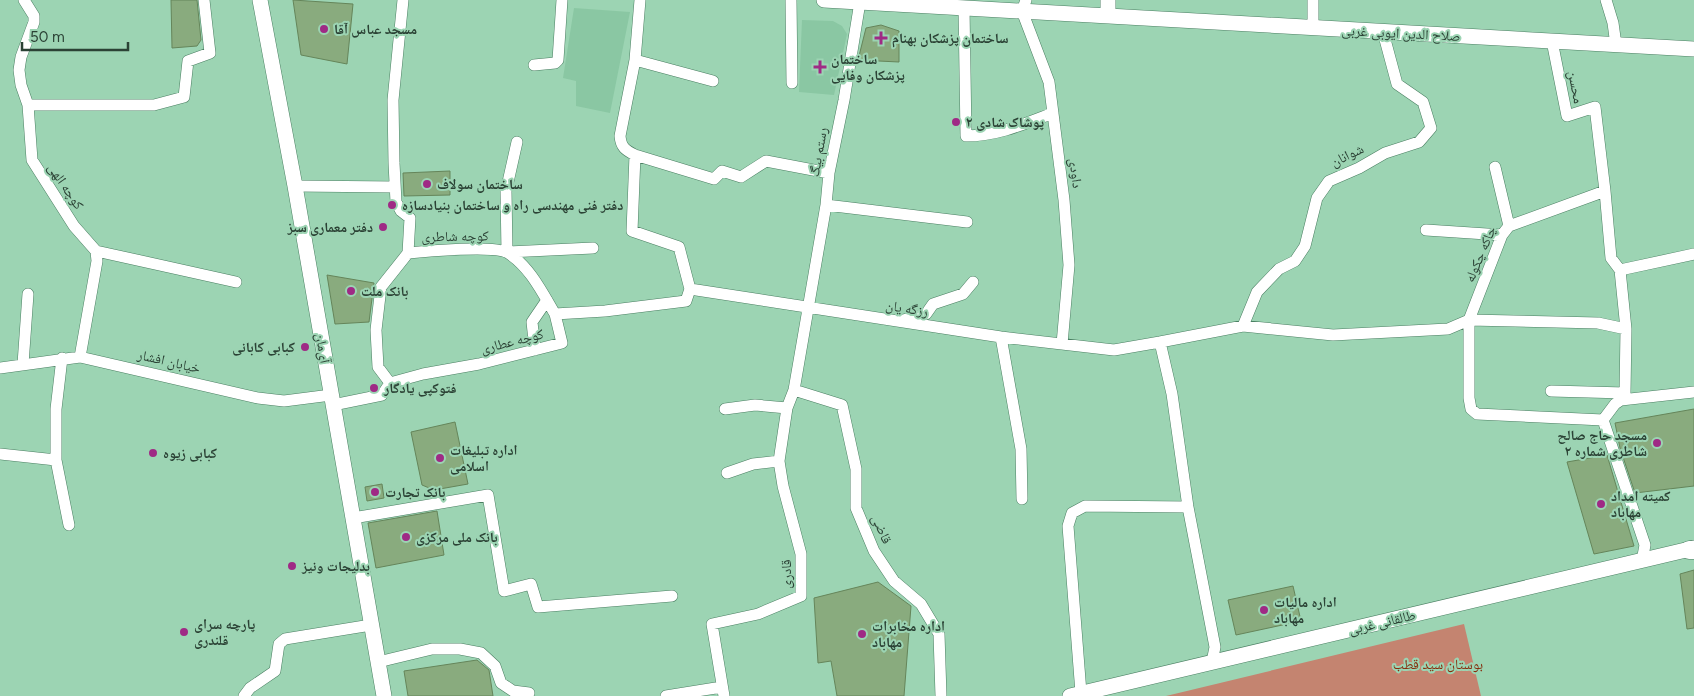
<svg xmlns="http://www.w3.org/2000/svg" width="1694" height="696" font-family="Figtree,'Noto Naskh Arabic',sans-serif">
	<rect width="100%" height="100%" fill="#9cd4b3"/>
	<!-- built -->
	<path fill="#8ac7a3" d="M574 8 630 12 610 113 576 106V81L563 78Z
		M802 20 833 21 842 26 847 34 834 95 799 92Z"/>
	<!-- green -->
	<path fill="#c48470" d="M1464 624 1481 696H1166Z"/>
	<!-- building -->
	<path fill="#89ab7e" stroke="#65855a" d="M171 0H197L201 40 197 46 172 48Z
		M293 0 353 4 347 64 301 55Z
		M881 25 899 31V62L858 60 866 28Z
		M450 171V195L404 196 403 173Z
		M327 275 374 283 369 322 335 324Z
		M1694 409V486L1635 493 1620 448 1615 423Z
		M455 422 468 484 434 490 422 485 411 432Z
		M1607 455 1634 546 1594 554 1567 462Z
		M382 484 384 498 367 501 365 487Z
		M437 511 444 555 376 568 368 523Z
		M1694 570V628L1687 629 1680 574Z
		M878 582 911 606 904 696H837L831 661 818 663 814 598Z
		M1293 586 1301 621 1236 635 1228 600Z
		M477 660 489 670 493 696H408L404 671Z"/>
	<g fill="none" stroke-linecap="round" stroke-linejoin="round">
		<defs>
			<path id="street" d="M24 0 34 16V22L21 57 19 70 21 85 28 105 32 160 74 226 96 251 97 261 80 357
				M403 0 393 100 394 163 396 202 401 211 410 218 408 253
				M791 0 792 83
				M1026 0 1022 11 1049 82 1064 200 1069 265 1062 344
				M1313 0V28
				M1606 0 1613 23 1616 45
				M964 8 966 136C997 136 1024 124 1053 113
				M1552 41 1567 116 1595 107 1605 191
				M635 60 713 81
				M534 65 555 63 558 60 562 0
				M28 105H154L184 97 188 61 210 53 204 0
				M517 142 506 191 507 252 593 248
				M635 155C625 150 621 147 620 136L635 60 640 0
				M1495 167 1509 226
				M829 173 766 161 741 177 722 171 714 179 635 155 632 231 679 247 690 289 1001 337 1114 350 1160 342
				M295 186 395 187
				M826 205 967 222
				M1426 230 1502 235
				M96 251 236 282
				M1620 270 1611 258 1605 191 1509 226 1502 235 1469 320 1598 323 1626 329
				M903 320 926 314 933 304 963 294 973 282
				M1243 326 1257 292 1279 269 1295 261 1305 246 1317 198 1329 181 1359 168 1385 153 1419 142 1431 128 1423 102 1397 84 1383 32
				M1001 337 1021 449 1022 499
				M535 350 532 322 547 300
				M62 358 56 409V460L69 525
				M23 364 28 294
				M0 368 80 357 258 398 284 401 331 395
				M390 383 378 367 376 330 381 287 408 253C426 251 496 245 508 253 530 267 542 292 555 314
				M794 390 842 405 856 469V508L874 551 894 581 921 604 939 634 941 696
				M1551 391 1625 393
				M1621 400 1625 393 1626 329 1620 270 1694 254
				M333 405 382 395 390 383 423 374 479 364 562 343 555 314 605 311 686 301 690 289
				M725 409 755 405 787 408
				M1603 420 1615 404 1621 400 1694 392
				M0 454 56 460
				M727 473 753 464 779 461
				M353 518 488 495 504 591 531 584 538 607 672 596
				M378 662 432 649H460L481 653 495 666 501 683 513 691 529 693
				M1212 662 1215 647 1188 507 1172 394 1160 342 1243 326 1333 335 1448 329 1469 320V398L1471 409 1477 414 1603 420 1645 545 1642 561
				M1081 693 1068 526 1072 513 1085 506 1188 507
				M244 696 250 688 275 671 279 644 285 639 371 625
				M666 696 722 687
				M724 696 712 624 758 614 801 596V554L783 486 779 461 787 408 794 390 826 205 829 173 844 100 860 2"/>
			<path id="secondary" d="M260 0 295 186 384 696
				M824 0 1694 49
				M1108 16V0
				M1070 696 1694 548"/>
			<path id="primary" d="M1689 550H1694"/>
		</defs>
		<!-- street casing -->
		<use href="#street" stroke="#4a7f62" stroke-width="12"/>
		<!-- secondary casing -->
		<use href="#secondary" stroke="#4a7f62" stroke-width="16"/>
		<!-- primary casing -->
		<use href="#primary" stroke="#4a7f62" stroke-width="19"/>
		<!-- street -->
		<use href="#street" stroke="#fff" stroke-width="11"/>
		<!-- secondary -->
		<use href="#secondary" stroke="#fff" stroke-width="15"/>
		<!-- primary -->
		<use href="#primary" stroke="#fff" stroke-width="18"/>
	</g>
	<!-- markers -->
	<g fill="#9f2a85" stroke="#9cd4b3" stroke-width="2">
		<circle cx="324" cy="29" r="5"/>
		<path d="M878.5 30.5h5v5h5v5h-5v5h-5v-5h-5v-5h5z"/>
		<path d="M817.5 59.5h5v5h5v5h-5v5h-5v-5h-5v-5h5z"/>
		<circle cx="956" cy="122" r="5"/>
		<circle cx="427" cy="184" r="5"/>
		<circle cx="392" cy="205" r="5"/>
		<circle cx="383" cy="227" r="5"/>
		<circle cx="351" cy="291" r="5"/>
		<circle cx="305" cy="347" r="5"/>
		<circle cx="374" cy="388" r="5"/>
		<circle cx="1657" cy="443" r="5"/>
		<circle cx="153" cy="453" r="5"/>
		<circle cx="440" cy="458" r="5"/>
		<circle cx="375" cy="492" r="5"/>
		<circle cx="1601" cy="504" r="5"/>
		<circle cx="406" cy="537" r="5"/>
		<circle cx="292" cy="566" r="5"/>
		<circle cx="1264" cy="610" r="5"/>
		<circle cx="184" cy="632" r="5"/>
		<circle cx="862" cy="634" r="5"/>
	</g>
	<g text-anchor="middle" stroke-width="4" stroke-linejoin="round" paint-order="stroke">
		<!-- poi labels -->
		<g font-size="14" font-weight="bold" fill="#2b4235" stroke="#9cd4b3" text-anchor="start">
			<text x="334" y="34">مسجد عباس آقا</text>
			<text x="892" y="43">ساختمان پزشکان بهنام</text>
			<text x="831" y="64">ساختمان<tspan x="831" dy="16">پزشکان وفایی</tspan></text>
			<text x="966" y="127">پوشاک شادی ۲</text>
			<text x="437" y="189">ساختمان سولاف</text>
			<text x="402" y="210">دفتر فنی مهندسی راه و ساختمان بنیادسازه</text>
			<text x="373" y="232" text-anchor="end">دفتر معماری سبز</text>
			<text x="361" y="296">بانک ملت</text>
			<text x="295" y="352" text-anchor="end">کبابی کابانی</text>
			<text x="384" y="393">فتوکپی یادگار</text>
			<text x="1647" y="440" text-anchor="end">مسجد حاج صالح<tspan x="1647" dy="16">شاطری شماره ۲</tspan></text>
			<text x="450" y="455">اداره تبلیغات<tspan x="450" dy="16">اسلامی</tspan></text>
			<text x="163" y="458">کبابى زیوه</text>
			<text x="385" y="497">بانک تجارت</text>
			<text x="1611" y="501">کمیته امداد<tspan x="1611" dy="16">مهاباد</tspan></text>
			<text x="416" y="542">بانک ملی مرکزی</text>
			<text x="302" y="571">بدلیجات ونیز</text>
			<text x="1274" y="607">اداره مالیات<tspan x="1274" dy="16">مهاباد</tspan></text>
			<text x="194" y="629">پارچه سرای<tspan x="194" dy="16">قلندری</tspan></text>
			<text x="872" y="631">اداره مخابرات<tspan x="872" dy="16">مهاباد</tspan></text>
		</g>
		<!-- street labels -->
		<g font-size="14" fill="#2b4235" stroke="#9cd4b3">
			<text transform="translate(1401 33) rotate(3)" y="5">صلاح الدین ایوبی غربی</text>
			<text transform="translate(1576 87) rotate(79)" y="5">محسن</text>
			<text transform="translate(818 152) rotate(-80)" y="5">رستم بیگ</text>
			<text transform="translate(1347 155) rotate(-26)" y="5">شوانان</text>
			<text transform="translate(1076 173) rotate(82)" y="5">داودی</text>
			<text transform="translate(66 186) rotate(56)" y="5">کوچه الهی</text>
			<text transform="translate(455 236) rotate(-1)" y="5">کوچه شاطری</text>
			<text transform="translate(1480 254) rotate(-67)" y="5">چاکه چکوله</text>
			<text transform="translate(907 308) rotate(9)" y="5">رزگه یان</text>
			<text transform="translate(512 341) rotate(-14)" y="5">کوچه عطاری</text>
			<text transform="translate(323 348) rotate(80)" y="5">آی‌مان</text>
			<text transform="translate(169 361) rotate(13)" y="5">خیابان افشار</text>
			<text transform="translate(882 529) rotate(66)" y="5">قاضی</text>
			<text transform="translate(786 574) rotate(-90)" y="5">قادری</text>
			<text transform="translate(1382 622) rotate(-13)" y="5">طالقانی غربی</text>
		</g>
		<!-- park labels -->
		<g font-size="14" fill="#862d0d" stroke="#9cd4b3">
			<text x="1438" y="669">بوستان سید قطب</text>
		</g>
	</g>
	<!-- scale -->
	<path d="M22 42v8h106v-8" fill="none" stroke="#2b4235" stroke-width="2.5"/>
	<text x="30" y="42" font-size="15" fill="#2b4235" stroke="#9cd4b3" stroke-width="4" paint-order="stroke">50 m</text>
</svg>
